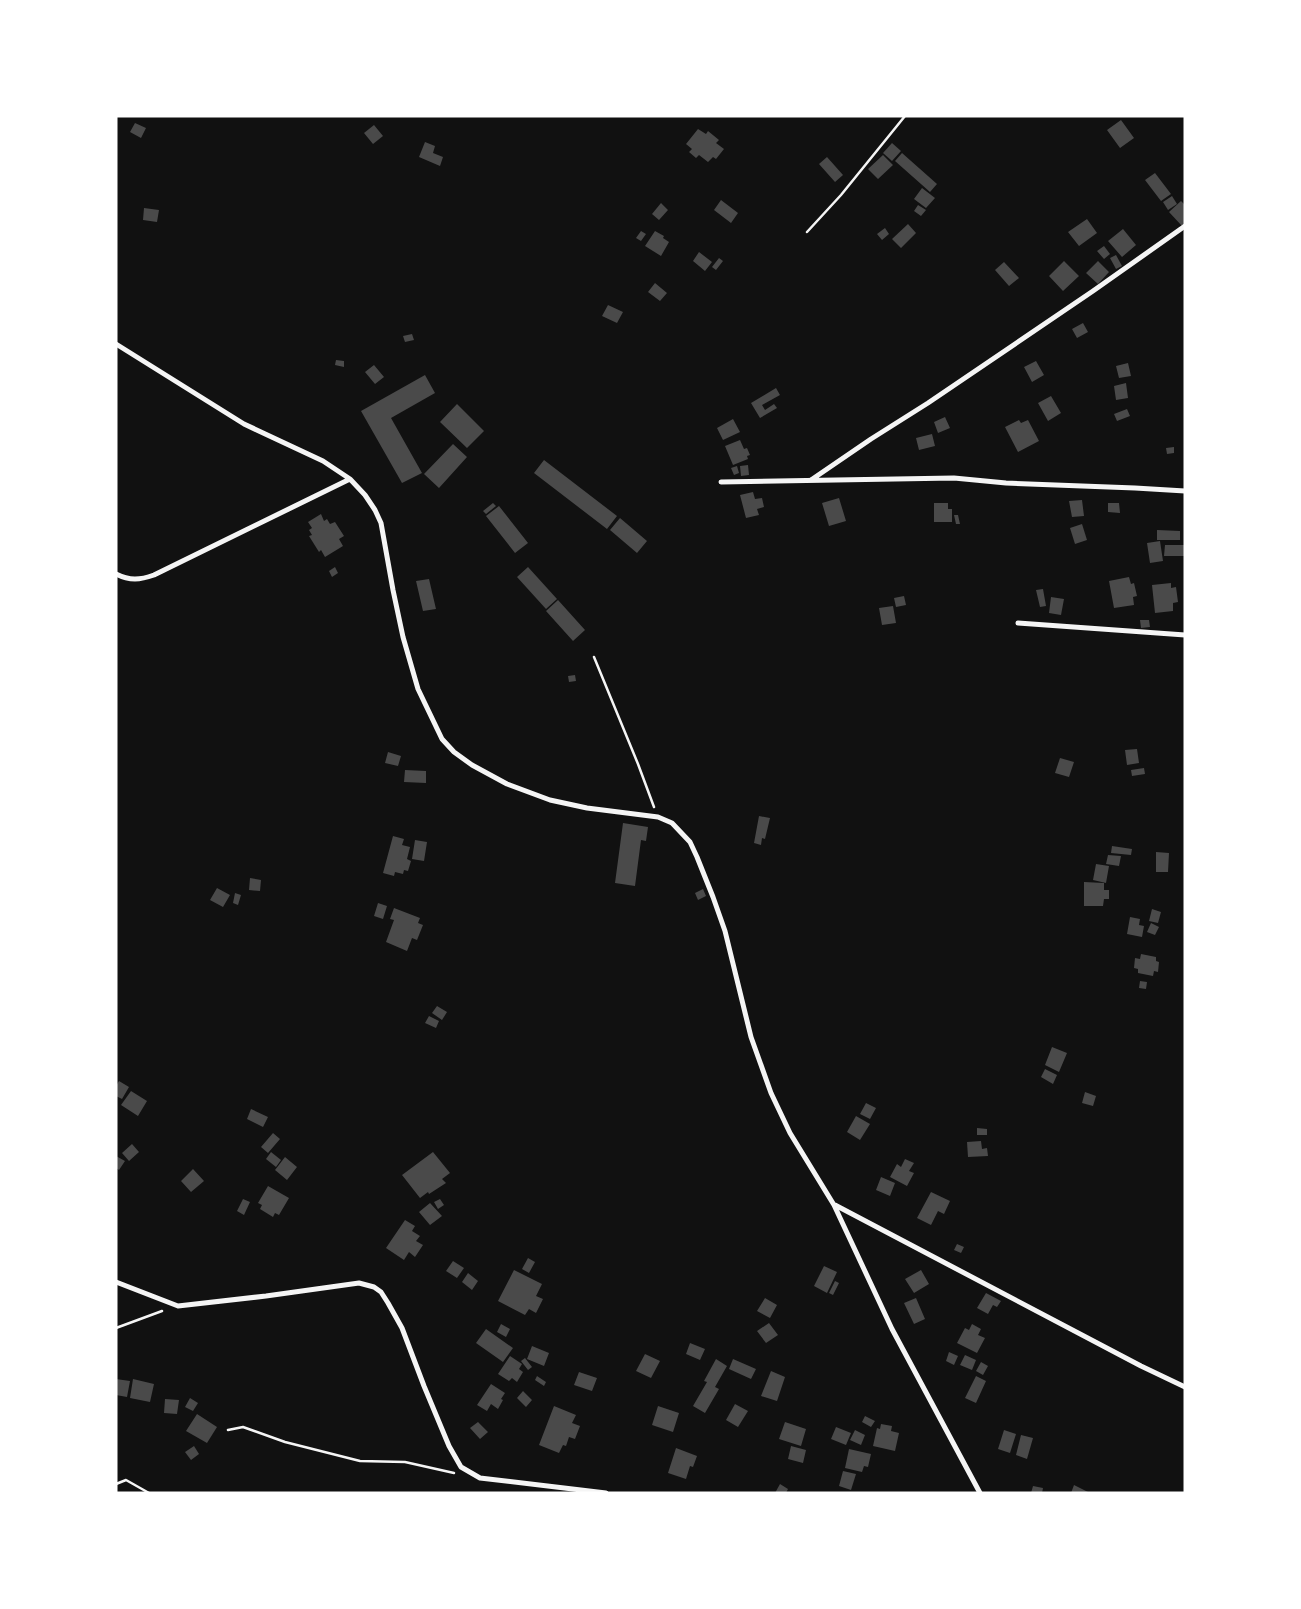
<svg xmlns="http://www.w3.org/2000/svg" width="1301" height="1609" font-family="Manrope,sans-serif">
	<rect width="100%" height="100%" fill="#111"/>
	<!-- building -->
	<path fill="#4a4a4a" d="M1121 120 1134 138 1120 148 1107 130Z
		M135 123 146 128 141 138 130 132Z
		M374 125 383 136 373 144 364 133Z
		M698 129 706 134 708 131 719 140 716 143 724 149 716 159 713 157 708 162 699 155 696 158 689 152 692 149 686 144Z
		M425 142 435 146 433 153 443 157 440 166 419 157Z
		M892 143 901 151 892 161 883 153Z
		M902 153 937 184 930 192 895 161Z
		M883 155 893 165 878 179 868 169Z
		M827 157 843 175 835 182 819 164Z
		M1155 173 1171 194 1161 201 1145 180Z
		M922 188 935 198 926 208 914 199Z
		M1172 196 1177 204 1168 210 1163 202Z
		M721 200 738 213 731 223 714 210Z
		M1181 201 1185 205V224L1182 226 1169 212Z
		M661 203 668 210 659 220 652 214Z
		M918 205 926 210 921 216 914 211Z
		M144 208 159 210 157 222 143 220Z
		M1087 219 1097 233 1079 246 1068 232Z
		M908 224 916 233 901 248 892 239Z
		M885 228 889 234 882 240 877 234Z
		M1123 229 1136 245 1122 257 1108 241Z
		M641 231 646 234 641 241 636 238Z
		M655 231 664 236 663 238 669 242 661 256 645 246Z
		M1104 246 1110 254 1104 259 1097 251Z
		M699 252 712 262 705 271 693 261Z
		M1116 255 1122 266 1116 269 1110 258Z
		M719 258 723 261 716 270 712 267Z
		M1064 261 1079 276 1063 291 1049 276Z
		M1098 261 1109 272 1098 284 1086 273Z
		M1004 262 1019 278 1009 286 995 270Z
		M655 283 667 293 660 301 648 292Z
		M608 305 623 312 617 323 602 316Z
		M1083 323 1088 332 1077 338 1072 329Z
		M412 334 414 340 405 342 403 336Z
		M336 360 344 361V367L335 365Z
		M1036 361 1044 375 1032 382 1024 367Z
		M1128 363 1131 376 1119 378 1116 366Z
		M374 365 384 377 375 384 365 372Z
		M425 375 435 393 391 418 422 473 402 483 361 411Z
		M1126 383 1128 398 1116 400 1114 386Z
		M776 388 780 395 762 405 765 410 774 404 777 408 760 418 751 403Z
		M1051 396 1061 413 1048 421 1038 403Z
		M457 404 484 431 467 448 440 422Z
		M1127 409 1130 416 1117 421 1114 414Z
		M945 417 950 428 938 433 934 422Z
		M733 419 740 432 723 440 717 428Z
		M1019 420 1021 423 1028 420 1039 441 1018 452 1005 427Z
		M932 434 935 446 919 450 916 438Z
		M740 440 744 449 747 448 750 455 747 456 748 459 733 465 725 446Z
		M453 444 467 457 439 488 424 474Z
		M1174 447V453L1167 454 1166 448Z
		M544 460 617 516 607 529 534 473Z
		M748 465 749 475 741 476 740 466Z
		M737 466 739 473 734 475 731 468Z
		M753 492 755 499 762 498 764 507 757 509 759 515 746 518 740 495Z
		M839 498 846 521 829 526 822 503Z
		M1082 500 1084 516 1072 517 1069 501Z
		M493 503 496 506 486 514 483 511Z
		M934 503H948V509H952V522H934Z
		M1108 503H1119L1120 513 1108 512Z
		M499 506 528 543 515 553 486 516Z
		M321 514 324 521 327 519 330 524 335 522 344 536 339 539 343 546 325 557 321 550 319 552 309 536 312 535 309 530 312 528 308 522Z
		M954 515H958L960 524H956Z
		M620 518 647 541 637 553 610 530Z
		M1082 524 1087 540 1075 544 1070 528Z
		M1157 530 1180 531V540H1157Z
		M1160 541 1163 561 1150 563 1147 543Z
		M1165 545H1185V556H1164Z
		M335 567 338 573 332 577 329 571Z
		M528 567 557 599 546 609 517 577Z
		M1129 577 1131 584 1134 583 1137 596 1133 597 1134 605 1114 608 1109 581Z
		M429 579 436 609 423 611 416 581Z
		M1171 583V588L1176 587 1178 602 1173 603V611L1155 613 1152 585Z
		M1043 589 1046 606 1040 607 1036 590Z
		M904 596 906 605 896 607 894 598Z
		M1051 597 1064 599 1061 615 1049 613Z
		M558 600 585 630 573 641 546 611Z
		M893 606 896 623 882 625 879 608Z
		M1140 620H1149L1150 627 1141 628Z
		M575 675 576 681 569 682 568 676Z
		M1137 749 1139 763 1127 765 1125 750Z
		M388 752 401 756 398 766 385 763Z
		M1060 758 1074 762 1069 777 1055 773Z
		M1144 768 1145 774 1132 776 1131 770Z
		M405 770 426 771V783L404 782Z
		M759 816 770 818 765 839 762 838 761 845 754 843Z
		M623 823 648 827 646 841 641 840 635 886 615 883Z
		M393 836 404 839 402 845 410 847 407 859 411 861 408 871 404 870 403 874 395 872 394 876 383 873Z
		M415 840 427 842 424 861 412 859Z
		M1112 846 1132 849 1131 855 1111 853Z
		M1156 852 1169 853 1168 872H1156Z
		M1108 855 1121 856 1119 866 1106 864Z
		M1096 864 1109 866 1106 883 1093 880Z
		M250 878 261 880 260 891 249 890Z
		M1084 882 1104 883V890H1109V899H1104L1103 906H1084Z
		M217 888 230 895 223 907 210 900Z
		M703 889 706 896 698 900 695 893Z
		M235 893 241 895 238 905 233 903Z
		M378 903 387 906 383 919 374 916Z
		M394 908 420 918 418 923 423 925 417 940 412 938 407 951 386 942 394 920 390 919Z
		M1152 909 1161 912 1158 923 1149 921Z
		M1130 917 1140 919 1139 925 1144 926 1142 937 1127 934Z
		M1151 923 1159 927 1155 935 1147 932Z
		M1141 954 1156 957V961L1159 962 1158 972 1154 971 1153 976 1138 973V969L1134 968 1135 958 1140 959Z
		M1140 981 1147 982 1146 989 1139 988Z
		M437 1006 447 1012 442 1020 432 1013Z
		M429 1016 439 1021 436 1028 425 1023Z
		M1052 1047 1067 1053 1059 1072 1045 1065Z
		M1045 1069 1057 1075 1053 1084 1041 1077Z
		M119 1081 129 1087 122 1099 116 1096V1086Z
		M131 1091 147 1101 138 1116 121 1105Z
		M1085 1092 1096 1096 1093 1106 1082 1103Z
		M866 1103 876 1108 870 1119 860 1114Z
		M251 1109 268 1117 263 1127 247 1119Z
		M856 1116 870 1124 860 1140 847 1132Z
		M977 1128 987 1129V1135H977Z
		M273 1133 280 1139 268 1153 261 1147Z
		M981 1141 982 1149 987 1148 988 1156 968 1157 967 1142Z
		M132 1144 139 1152 129 1161 122 1153Z
		M271 1152 281 1160 276 1167 266 1159Z
		M433 1152 450 1173 442 1179 446 1183 429 1194 428 1192 420 1198 402 1175Z
		M116 1156 125 1161 119 1170 116 1168Z
		M285 1157 297 1167 287 1180 275 1170Z
		M905 1159 914 1163 909 1171 914 1173 907 1186 890 1177 897 1164 901 1167Z
		M193 1169 204 1181 191 1192 181 1181Z
		M881 1177 895 1183 890 1196 876 1190Z
		M268 1186 289 1198 279 1215 275 1213 273 1217 260 1209 262 1205 258 1203Z
		M931 1192 950 1201 944 1214 938 1211 931 1225 917 1218Z
		M243 1199 250 1202 244 1215 237 1211Z
		M440 1199 444 1205 438 1209 434 1202Z
		M430 1203 442 1216 430 1225 419 1212Z
		M405 1220 415 1226 412 1231 420 1236 416 1241 423 1245 415 1257 409 1252 404 1260 386 1248Z
		M957 1244 964 1247 961 1253 954 1250Z
		M528 1258 535 1262 529 1273 522 1269Z
		M453 1261 464 1268 457 1278 446 1271Z
		M824 1266 837 1272 827 1293 814 1286Z
		M514 1270 542 1284 536 1296 543 1299 536 1313 529 1309 525 1315 498 1301Z
		M921 1270 929 1284 914 1293 905 1279Z
		M468 1273 478 1281 472 1290 462 1282Z
		M835 1281 839 1283 833 1295 829 1293Z
		M986 1293 1001 1301 997 1307 993 1305 988 1314 977 1308Z
		M765 1298 777 1305 770 1318 757 1311Z
		M916 1298 925 1319 914 1324 904 1303Z
		M769 1323 778 1335 766 1343 757 1331Z
		M501 1324 510 1329 506 1337 497 1332Z
		M972 1324 981 1329 978 1335 985 1338 977 1353 957 1343 965 1328 969 1330Z
		M486 1329 513 1348 503 1362 476 1343Z
		M690 1343 705 1349 700 1360 686 1354Z
		M532 1346 549 1353 544 1366 527 1359Z
		M949 1352 958 1356 954 1365 946 1361Z
		M645 1354 660 1361 651 1378 636 1371Z
		M965 1355 976 1360 972 1370 960 1365Z
		M510 1356 522 1364 519 1369 523 1372 517 1382 512 1378 509 1381 498 1374Z
		M525 1358 532 1367 528 1370 521 1361Z
		M716 1359 727 1366 715 1387 719 1389 705 1413 693 1406 707 1382 704 1381Z
		M733 1359 756 1369 751 1379 729 1369Z
		M981 1362 988 1366 983 1375 976 1371Z
		M771 1371 785 1377 777 1401 761 1396Z
		M579 1372 597 1378 592 1391 574 1385Z
		M537 1376 546 1382 544 1386 535 1380Z
		M976 1376 986 1381 976 1403 965 1398Z
		M116 1379 130 1381 127 1397 116 1395Z
		M133 1379 154 1384 150 1402 130 1398Z
		M491 1384 505 1393 501 1399 503 1400 498 1409 491 1404 487 1411 477 1405Z
		M523 1391 532 1400 526 1407 517 1398Z
		M190 1398 198 1403 193 1411 185 1407Z
		M165 1399 179 1400 177 1414 164 1413Z
		M735 1404 748 1411 738 1427 726 1420Z
		M554 1406 576 1415 572 1423 580 1426 575 1439 569 1437 566 1446 563 1445 559 1453 539 1445Z
		M658 1406 679 1413 673 1432 652 1425Z
		M197 1414 217 1427 207 1443 186 1431Z
		M865 1416 875 1421 871 1427 862 1422Z
		M478 1422 488 1432 480 1439 470 1428Z
		M785 1422 806 1429 801 1446 779 1439Z
		M881 1424 892 1426 891 1431 899 1433 895 1451 873 1446 877 1428 880 1429Z
		M836 1427 851 1433 846 1445 831 1439Z
		M855 1430 865 1435 861 1445 850 1440Z
		M1004 1430 1016 1434 1010 1453 998 1449Z
		M1021 1435 1033 1438 1027 1459 1016 1455Z
		M194 1446 199 1454 191 1460 185 1452Z
		M791 1446 806 1450 803 1463 788 1459Z
		M676 1448 697 1456 693 1467 690 1466 686 1479 668 1473Z
		M849 1449 871 1454 868 1467 864 1466 862 1472 845 1468Z
		M843 1471 856 1474 851 1490 839 1486Z
		M780 1484 788 1489 786 1493H775Z
		M1074 1485 1090 1493H1071Z
		M1033 1486 1043 1488 1042 1493H1031Z"/>
	<g fill="none" stroke-linecap="round" stroke-linejoin="round">
		<!-- path -->
		<path stroke="#f5f5f5" stroke-width="2.5" d="M807 232 841 195 905 116
			M594 657 638 764 654 807
			M116 1328 162 1311
			M228 1430 243 1427 285 1442 360 1461 405 1462 454 1473
			M116 1484 126 1480 149 1493"/>
		<!-- minor -->
		<path stroke="#f5f5f5" stroke-width="5" d="M116 344 244 424 323 461 350 479 365 495 375 510 381 523 393 590 403 637 418 689 442 739 454 752 472 765 507 784 550 800 587 808 658 817 672 823 690 842 697 857 713 897 725 931 751 1037 771 1093 790 1133 834 1205 892 1329 980 1493
			M811 480 871 439 928 403 1093 291 1185 226
			M721 482 954 478 1006 483 1135 488 1185 491
			M116 574C130 581 140 580 154 575L350 479
			M1018 623 1185 635
			M835 1205 1141 1366 1185 1387
			M116 1282 178 1306 266 1296 359 1283 374 1287 381 1292 388 1303 402 1328 424 1386 449 1446 461 1467 480 1478 606 1493"/>
	</g>
	<!-- border -->
	<rect width="1301" height="1609" fill="none" stroke="#ffffff" stroke-width="235"/>
</svg>
